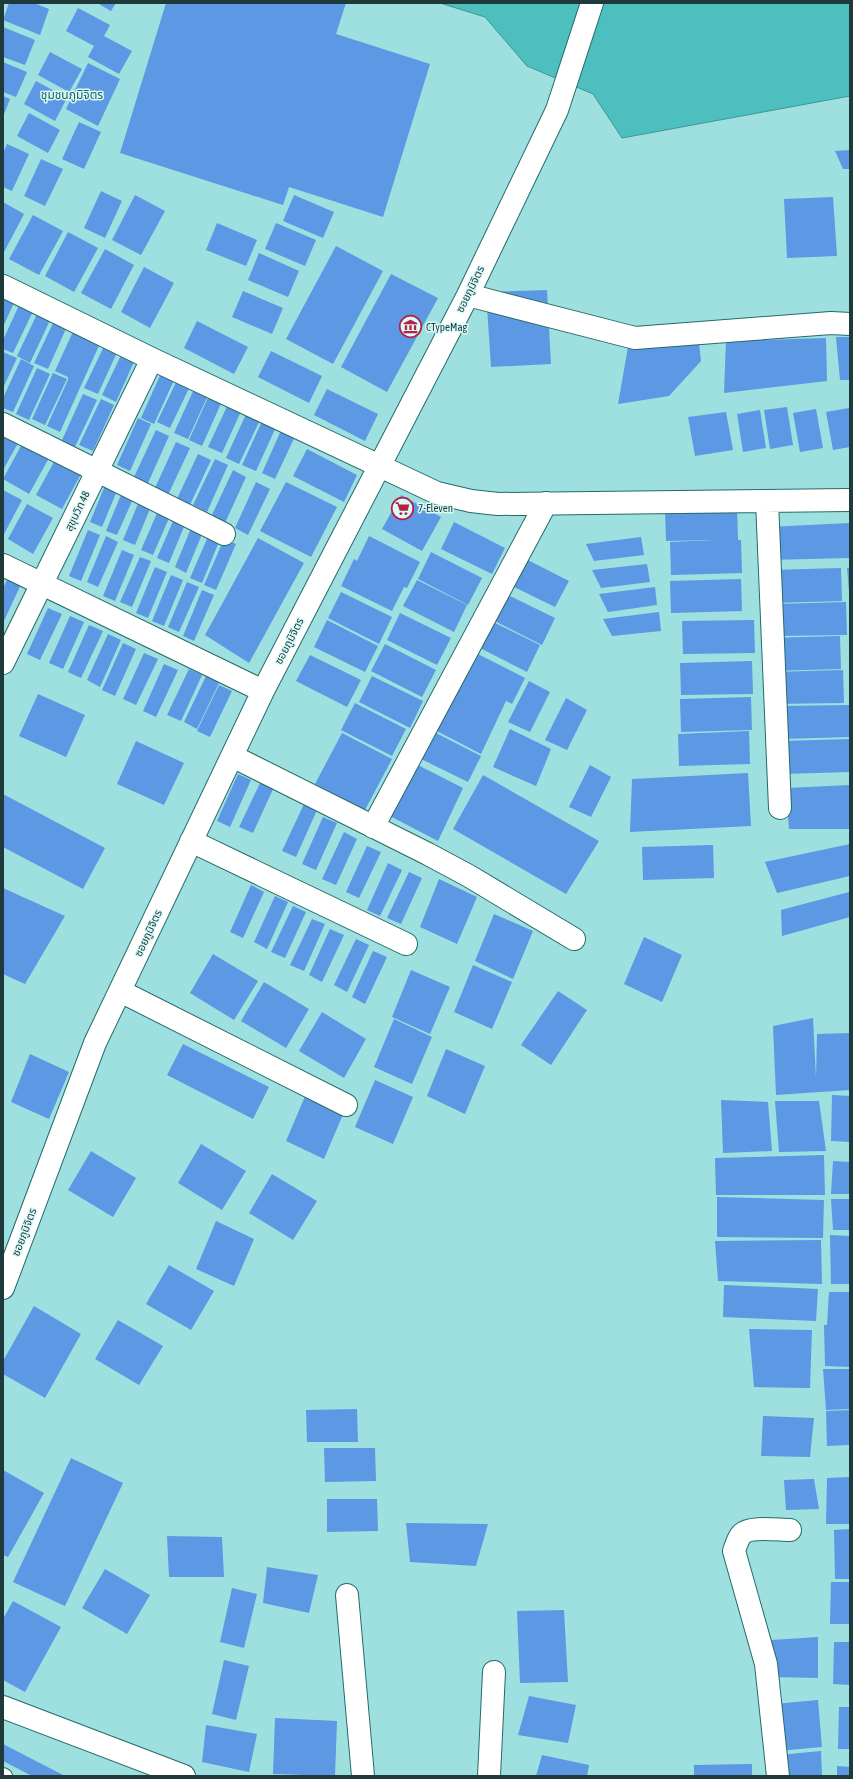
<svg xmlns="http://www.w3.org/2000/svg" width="853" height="1779" font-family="'Asap Condensed','Noto Sans Thai',sans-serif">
	<rect width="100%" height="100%" fill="#9de0df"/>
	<!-- water -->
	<path fill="#4cbfbe" stroke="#3e9796" d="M440 3H850V96L622 138 593 94 527 66 485 17Z"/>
	<!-- building -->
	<path fill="#5c98e3" d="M9 3H34L49 9 40 35 3 20Z
		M97 3H116L111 11Z
		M166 3H346L336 34 430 64 383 217 289 187 283 205 120 153Z
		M78 8 110 25 104 36 132 51 119 74 88 57 94 46 66 31Z
		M3 27 35 40 25 65 3 57Z
		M50 52 82 69 69 92 38 75Z
		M3 62 27 72 16 97 3 92Z
		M88 63 120 79 98 126 66 109Z
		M36 81 67 98 55 121 24 104Z
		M3 96 10 99 3 117Z
		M29 113 60 130 48 153 17 136Z
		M79 122 101 132 84 169 62 159Z
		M7 144 29 154 12 191 3 187V153Z
		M850 150V169H843L835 151Z
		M41 159 63 169 45 206 24 196Z
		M101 191 122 201 105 238 84 228Z
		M135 195 165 211 141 255 112 240Z
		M294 195 334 212 323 238 283 221Z
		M833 197 837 256 787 258 784 199Z
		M3 202 24 214 3 254Z
		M33 215 63 231 39 275 9 259Z
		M217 223 257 240 246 266 206 250Z
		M276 223 316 240 305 266 265 249Z
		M68 232 98 248 74 292 45 276Z
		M336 246 383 271 333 364 286 339Z
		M105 249 134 265 111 309 81 293Z
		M259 253 299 271 288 297 248 280Z
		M144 267 174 283 150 328 121 312Z
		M391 274 438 298 387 392 341 367Z
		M547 290 551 364 491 367 486 292Z
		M243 291 283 308 272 334 232 317Z
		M3 292 17 296 3 327Z
		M21 301 35 307 13 353 3 349V340Z
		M39 310 52 316 30 363 17 356Z
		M56 317 69 322 48 369 34 363Z
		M197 321 248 347 234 374 184 348Z
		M76 325 102 339 60 432 47 426 68 380V377L55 371Z
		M836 337H850V380H840Z
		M826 338 827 381 724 393 726 341Z
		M106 342 119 348 98 394 84 388Z
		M699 343 701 361 669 396 618 404 628 347Z
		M124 349 137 355 116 402 102 395Z
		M271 351 322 376 309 403 258 377Z
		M3 352 17 358 3 388Z
		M21 359 34 366 13 412 3 408V398Z
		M37 368 50 374 29 420 16 414Z
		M162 371 175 378 154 424 141 418Z
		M53 373 67 379 45 425 32 419Z
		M179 376 192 382 170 428 157 422Z
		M195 387 209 393 188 439 174 433Z
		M327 389 378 414 365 441 314 415Z
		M210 393 223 399 202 446 189 440Z
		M83 394 97 400 75 447 62 440Z
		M101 399 114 405 93 451 79 445Z
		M230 400 243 407 222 453 208 447Z
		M787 407 793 445 770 449 764 410Z
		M849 408 850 447 833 450 826 412Z
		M816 409 823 448 800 452 793 413Z
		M760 410 766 448 743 452 737 414Z
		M247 412 261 418 239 464 226 458Z
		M726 412 733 450 695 456 688 417Z
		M138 418 151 424 130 471 117 465Z
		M263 419 277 425 256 471 242 465Z
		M283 426 297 432 275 479 262 473Z
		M156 430 169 436 148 483 134 477Z
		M3 435 18 443 3 470Z
		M176 442 190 448 168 495 155 488Z
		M22 444 49 458 29 494 3 479Z
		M307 449 357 475 344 502 293 476Z
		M198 454 211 460 189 507 176 501Z
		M215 459 228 465 207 512 193 505Z
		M55 460 81 474 62 509 36 495Z
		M233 470 246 477 225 523 211 517Z
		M109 476 121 481 102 527 90 522Z
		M256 482 270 489 248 535 235 528Z
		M286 482 337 507 311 557 260 531Z
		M125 485 137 490 117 535 106 531Z
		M3 490 22 500 3 536Z
		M142 494 154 499 135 545 123 540Z
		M401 495 441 517 422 551 382 529Z
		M27 504 53 518 33 554 8 539Z
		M161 504 173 509 153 555 141 550Z
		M737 507 738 540H741L742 573 671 575 670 542 715 540 666 541 665 508Z
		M177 512 188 517 169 563 157 558Z
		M194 521 205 527 186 573 175 567Z
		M454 522 505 548 492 574 441 549Z
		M850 523V558L769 560 768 527Z
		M88 530 100 535 81 581 69 576Z
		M210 532 221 537 202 583 190 578Z
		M106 536 118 542 98 587 87 582Z
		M369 536 420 562 407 588 404 587 392 611 341 586 354 559 357 561Z
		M641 537 644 555 594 561 586 544Z
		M258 538 304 563 249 663 205 635Z
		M224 539 236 544 216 590 204 585Z
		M122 550 134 555 115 601 103 596Z
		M431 552 482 578 468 605 418 579Z
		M518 555 569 581 555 607 504 582Z
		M140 557 151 561 132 607 120 602Z
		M647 564 650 582 601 588 592 570Z
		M155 567 167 572 148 618 136 613Z
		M841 568 842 601 771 603 770 570Z
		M847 568H850V592H849Z
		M10 574 23 580 3 623V588Z
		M171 575 183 580 164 626 152 621Z
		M741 579 742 611 671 613 670 581Z
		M417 580 467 605 454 632 403 606Z
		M187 582 199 587 179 632 168 627Z
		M655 587 657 605 608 612 599 594Z
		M202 590 214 595 194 641 183 636Z
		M341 592 392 617 379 644 328 618Z
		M504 593 555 618 542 645 491 619Z
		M846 602 847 635 775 636V604Z
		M48 608 62 614 40 660 27 654Z
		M659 612 661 631 612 636 603 619Z
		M400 613 451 638 437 665 387 640Z
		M70 616 84 622 63 669 49 663Z
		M327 620 378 646 365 672 314 647Z
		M489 620 540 645 527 672 476 646Z
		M754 620 755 653 683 654 682 621Z
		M89 625 103 631 81 678 68 672Z
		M108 634 121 640 100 687 87 680Z
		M840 636 841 669 770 671 768 638Z
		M123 643 136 649 115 696 102 690Z
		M385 644 436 670 422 697 371 671Z
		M474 652 525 678 512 704 506 701 481 754 431 728Z
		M144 653 158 659 136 705 123 699Z
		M310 655 361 680 347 707 296 681Z
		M752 661 753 694 681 695 680 663Z
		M164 664 178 670 156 717 143 711Z
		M189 669 202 675 181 721 167 715Z
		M843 670 844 703 773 704 772 672Z
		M206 676 219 683 197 729 184 722Z
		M372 676 423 701 410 728 359 702Z
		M529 681 550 692 530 732 508 722Z
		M219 685 232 691 210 737 197 731Z
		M38 694 85 715 66 757 19 736Z
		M751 697 752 730 681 732 680 699Z
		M566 698 587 710 567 750 545 740Z
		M355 703 406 729 392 756 341 730Z
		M850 705V737L780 739 779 706Z
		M510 729 551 749 536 786 493 767Z
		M430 730 481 756 468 782 417 757Z
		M749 731 750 764 679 766 678 734Z
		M342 733 392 759 365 810 315 784Z
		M850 739V772L783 774 782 741Z
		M136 741 184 763 164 805 117 784Z
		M412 762 463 788 438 841 388 815Z
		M590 765 611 777 591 817 569 807Z
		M748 773 751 826 630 832 632 779Z
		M238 774 251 780 230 827 217 821Z
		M483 775 599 841 566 894 453 829Z
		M261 781 274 787 253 833 239 827Z
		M850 785V829H789L786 788Z
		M3 794 105 848 83 889 3 847Z
		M304 804 317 810 296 857 282 851Z
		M323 817 337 823 316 870 302 864Z
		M344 832 357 839 336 885 322 879Z
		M850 844V876L777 893 765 862Z
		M713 845 714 878 643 880 642 847Z
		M367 846 381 852 359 898 346 892Z
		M388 863 402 870 380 916 367 910Z
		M409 872 422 878 401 924 387 918Z
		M439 879 477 897 457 944 420 927Z
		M251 885 264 892 243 938 230 932Z
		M3 888 65 916 25 984 3 974Z
		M849 892 850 917 782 936 781 910Z
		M275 896 288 902 267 949 254 942Z
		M293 906 306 912 285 958 271 952Z
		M494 914 533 931 513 979 475 961Z
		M312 919 325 924 304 971 290 965Z
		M330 929 344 935 322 982 309 975Z
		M644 937 682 955 662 1002 624 984Z
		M356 939 369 945 347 992 334 985Z
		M373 951 387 957 365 1004 352 997Z
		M213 954 258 981 234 1020 190 993Z
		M473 965 512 982 492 1029 454 1012Z
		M411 970 450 987 430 1034 392 1017Z
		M264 982 309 1009 286 1048 241 1021Z
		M558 991 587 1010 551 1065 521 1045Z
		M322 1012 366 1039 344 1078 299 1051Z
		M813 1018 816 1078 817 1034 850 1033V1090L776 1095 773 1026Z
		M394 1019 432 1037 412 1084 374 1067Z
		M183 1044 269 1087 253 1119 167 1075Z
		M446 1049 485 1066 465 1114 427 1096Z
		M30 1054 69 1072 49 1119 11 1102Z
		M375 1080 413 1097 393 1144 355 1127Z
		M306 1094 344 1112 324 1159 286 1141Z
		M832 1095 850 1096V1142L831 1141Z
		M721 1100 768 1102 772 1151 723 1153Z
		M775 1101H819L826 1151 779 1152Z
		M201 1144 246 1171 222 1210 178 1183Z
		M91 1151 136 1178 113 1217 68 1190Z
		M824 1155 825 1195H716L715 1158Z
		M833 1161 850 1162V1194H831Z
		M272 1174 317 1201 293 1240 249 1213Z
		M717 1197 824 1200 823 1238 717 1237Z
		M831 1199H850V1230H833Z
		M216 1221 254 1239 234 1286 196 1269Z
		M830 1235 850 1236V1284H831Z
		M821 1240 822 1284 718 1281 715 1241Z
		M169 1265 214 1291 191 1330 146 1304Z
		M724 1285 818 1289 816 1321 723 1317Z
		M829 1292H850V1367L825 1366 824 1325H827Z
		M34 1306 81 1334 45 1398 3 1374V1361Z
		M118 1320 163 1346 139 1385 95 1359Z
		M749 1329 812 1330 810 1388 754 1387Z
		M823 1369H850V1409L826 1410Z
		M357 1409 358 1442H307L306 1410Z
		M850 1410V1445L827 1446 826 1411Z
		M763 1416 814 1418 810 1457 761 1456Z
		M324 1448H375L376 1481 325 1482Z
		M71 1458 123 1483 65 1606 13 1582Z
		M3 1470 44 1493 8 1557 3 1555Z
		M850 1477V1524H826L827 1478Z
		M814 1479 819 1509 786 1510 784 1480Z
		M327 1499H377L378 1531 327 1532Z
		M406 1523 488 1524 476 1566 410 1562Z
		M850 1529V1579H835L834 1530Z
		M167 1536 222 1537 224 1577H169Z
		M267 1567 318 1575 309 1613 263 1603Z
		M105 1569 150 1595 127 1634 82 1608Z
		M831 1582H850V1624H830Z
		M232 1588 257 1594 244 1648 220 1642Z
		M13 1601 61 1627 25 1692 3 1680V1619Z
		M564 1610 568 1682 520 1683 517 1611Z
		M818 1637V1678L773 1677 771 1640Z
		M834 1642H850V1685L833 1684Z
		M224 1660 249 1666 236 1720 212 1714Z
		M529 1696 576 1705 568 1743 518 1735Z
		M818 1700 822 1747 778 1751 774 1704Z
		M839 1707H850V1749H838Z
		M275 1718 337 1721 335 1776 273 1774Z
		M206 1725 257 1734 249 1772 202 1762Z
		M3 1744 65 1776H32L3 1761Z
		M821 1751 822 1776H781L779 1755Z
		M542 1755 589 1765 587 1776H536Z
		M752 1764V1776H694V1765Z
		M837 1766 850 1767V1776H837Z"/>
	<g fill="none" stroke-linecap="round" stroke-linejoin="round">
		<defs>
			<path id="lane" d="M3 1775 5 1776"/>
			<path id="street" d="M3 286 152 359 437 493 471 501 498 504 850 500
				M468 295 635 338 831 323 850 324
				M3 424 224 534
				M767 501 780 808
				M3 565 263 691
				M3 663 152 359
				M232 756 428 854 469 876 574 939
				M373 827 546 503
				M191 841 406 944
				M120 991 346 1105
				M3 1288 95 1043 263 691 468 295 557 110 592 3
				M347 1595 363 1776
				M3 1707 184 1776
				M489 1776 494 1672
				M778 1776 766 1664 734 1551C736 1545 738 1538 742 1534 750 1526 778 1530 790 1530"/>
		</defs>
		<!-- lane casing -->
		<use href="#lane" stroke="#256a69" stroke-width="16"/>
		<!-- street casing -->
		<use href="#street" stroke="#256a69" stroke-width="24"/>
		<!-- lane -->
		<use href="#lane" stroke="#fff" stroke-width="14"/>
		<!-- street -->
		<use href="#street" stroke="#fff" stroke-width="22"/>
	</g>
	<!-- icons -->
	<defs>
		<symbol id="museum-ring" viewBox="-11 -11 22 22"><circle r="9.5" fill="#d9faf9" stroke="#b42143" stroke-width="1.5"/><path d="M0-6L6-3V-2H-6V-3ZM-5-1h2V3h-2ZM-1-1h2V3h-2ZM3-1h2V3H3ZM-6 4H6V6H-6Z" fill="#b42143"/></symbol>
		<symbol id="supermarket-ring" viewBox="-11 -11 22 22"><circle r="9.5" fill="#d9faf9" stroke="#b42143" stroke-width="1.5"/><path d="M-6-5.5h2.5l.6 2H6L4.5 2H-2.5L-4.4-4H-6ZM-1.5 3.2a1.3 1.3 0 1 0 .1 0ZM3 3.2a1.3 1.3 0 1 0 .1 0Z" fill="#b42143"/></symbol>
	</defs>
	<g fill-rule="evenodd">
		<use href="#museum-ring" x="398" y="314" width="25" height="25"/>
		<use href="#supermarket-ring" x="390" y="496" width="25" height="25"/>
	</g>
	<g text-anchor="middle" stroke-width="3" stroke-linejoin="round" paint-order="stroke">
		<!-- street labels -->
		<g font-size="11" fill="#1f3a3a" stroke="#d9faf9">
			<text transform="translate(470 289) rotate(-64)" y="4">ซอยภูมิจิตร</text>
			<text transform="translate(77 511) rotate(-64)" y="4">สุขุมวิท 48</text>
			<text transform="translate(289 641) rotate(-63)" y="4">ซอยภูมิจิตร</text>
			<text transform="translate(148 933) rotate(-65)" y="4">ซอยภูมิจิตร</text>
			<text transform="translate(24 1232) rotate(-69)" y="4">ซอยภูมิจิตร</text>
		</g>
		<!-- poi labels -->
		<g font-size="11" fill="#1f3a3a" stroke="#d9faf9" text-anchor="start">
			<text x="426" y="331">CTypeMag</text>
			<text x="418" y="512">7-Eleven</text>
		</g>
		<!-- neighbourhood labels -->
		<g font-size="12" fill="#1d6262" stroke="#d9faf9">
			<text x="72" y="99">ชุมชนภูมิจิตร</text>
		</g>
	</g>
	<!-- border -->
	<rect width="853" height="1779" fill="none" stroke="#1f3a3a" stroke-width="8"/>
</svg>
